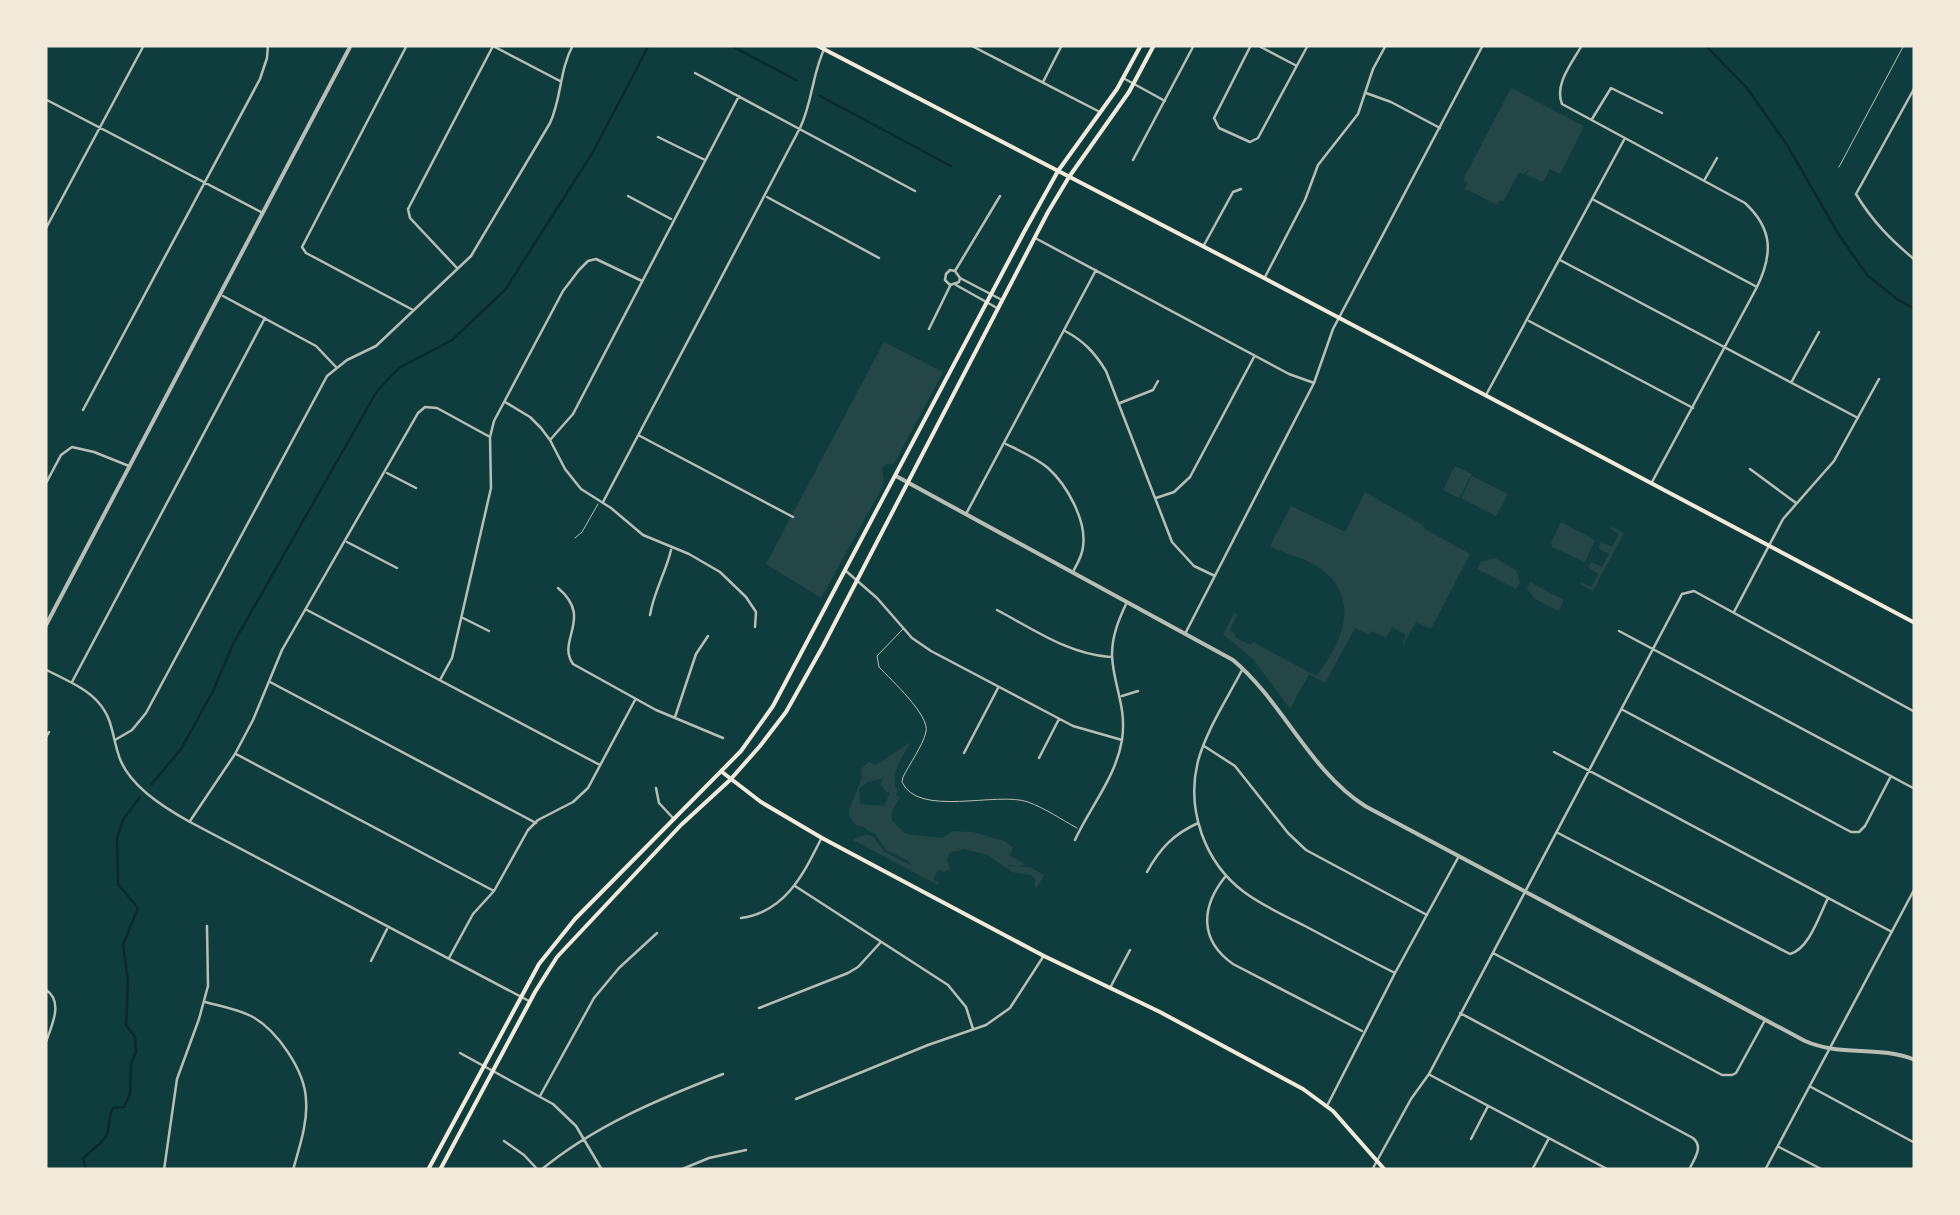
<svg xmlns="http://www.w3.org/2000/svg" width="1960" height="1215" font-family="Helvetica,sans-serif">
	<rect width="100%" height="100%" fill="#0f3d3e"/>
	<!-- green -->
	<path fill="#244646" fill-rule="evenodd" d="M1513 89 1584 126 1560 174 1550 169 1543 182 1526 174 1530 170 1523 174 1519 172 1503 202 1500 200 1497 205 1468 190H1464L1468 183 1463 180 1510 90Z
		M884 342 943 372 894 464H887L882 468 884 484 821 598 766 564Z
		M1455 466 1472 474 1459 498 1443 490Z
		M1472 476 1508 494 1496 516 1461 498Z
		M1365 492 1424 526 1423 528 1470 554 1431 629 1416 622 1404 644 1402 643 1406 635 1392 627 1386 638 1371 631 1369 635 1355 628 1325 683 1309 674 1290 709 1254 660 1223 634 1234 613 1237 614 1230 631 1234 633 1236 638 1251 645 1253 642 1316 676C1345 640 1362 594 1315 565 1300 556 1284 554 1270 546L1291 506 1345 532Z
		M1561 522 1595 540 1585 562 1552 547 1551 543Z
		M1611 526 1624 533 1593 591 1580 584 1581 582 1591 587 1598 574 1588 567 1591 562 1602 567 1609 554 1598 548 1601 542 1612 547 1619 534 1610 528Z
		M1495 558 1516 570 1520 582 1516 589 1477 569 1481 562Z
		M1530 582 1564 600 1559 611 1535 599 1527 589Z
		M911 742C903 755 892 770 895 786L898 790 896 795 900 797 891 814 892 821 905 833 913 835 942 838 953 831 973 832 1004 841 1013 847 1010 856 1024 863V865L1016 867 1009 864 1008 866 1030 867 1044 875 1037 888 1035 887V879L1031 875 1012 872 988 855 963 849 949 853 947 860 950 869 944 872 939 869 933 879 939 883 938 885 853 840C877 826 873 844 888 854 896 858 905 862 912 866L907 860 886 850 875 833 870 832 864 827C854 827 850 820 849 810L862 777 861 769 869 762 876 765ZM884 778 880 784 887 792 890 793 884 806 860 804 859 789 868 782Z"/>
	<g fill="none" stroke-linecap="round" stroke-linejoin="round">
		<!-- stream -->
		<path stroke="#0a2a2b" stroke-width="2.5" d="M730 45 796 80
			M1705 45 1747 88 1787 145 1839 235 1868 276 1897 299 1915 309
			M820 96 951 166
			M151 785 181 749 213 691 233 644 377 391 399 368 452 340 505 290 593 152 649 45
			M86 1170 83 1159C89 1150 103 1145 107 1134 110 1124 108 1117 113 1108L124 1107 130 1094 131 1063 136 1052 135 1037 126 1025 128 981 123 945 138 908 118 884 117 838 123 820 140 797"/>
		<!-- service -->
		<path stroke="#b8beb3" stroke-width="1" d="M1839 167 1904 45
			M575 538 582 532 598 504
			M903 629 877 656 879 667C891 680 930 715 926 732 922 747 910 763 903 777L902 782C918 818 997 791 1028 802 1045 808 1062 820 1077 828"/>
		<!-- minor -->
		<path stroke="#b8beb3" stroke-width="2.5" d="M407 45 302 247 306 253 413 310
			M491 45 560 81
			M970 45 1098 111
			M1251 45 1214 118 1219 128 1250 142 1258 138 1308 45
			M1257 45 1295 65
			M1582 45C1572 63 1554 84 1562 104L1745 203C1773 229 1773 254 1757 287L1652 482
			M695 73 915 191
			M1125 79 1165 101
			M1043 82 1062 45
			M1915 87 1856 194C1872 221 1891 240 1915 260
			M1366 93 1391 102 1440 128
			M45 99 261 212
			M1592 119 1611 88 1662 113
			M658 137 705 160
			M1133 160 1194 45
			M1705 179 1717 158
			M628 196 671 219
			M767 197 879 258
			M1594 200 1757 287
			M45 230 144 45
			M1037 239 1289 374 1314 383
			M1204 245 1233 192 1241 189
			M1560 260 1858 418
			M457 268 410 218 408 209 493 46
			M955 271 960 278 959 282 950 285 945 280 946 274 950 270 955 271 1000 196
			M1265 277 1305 200 1318 165 1358 114 1373 69 1386 45
			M960 278 1002 300
			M956 285 997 308
			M223 296 316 346 336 367
			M1529 321 1693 408
			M929 329 950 286
			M1065 331C1084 341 1095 353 1106 371L1172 542 1194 566 1215 576
			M1792 381 1819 332
			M1486 395 1625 138
			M505 402 530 417 541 428 550 440 565 469 581 489 611 508 643 535 689 554 720 572 746 597 756 612 755 627
			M1120 403 1153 390 1158 381
			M83 410 260 79 267 58 268 45
			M640 436 793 517
			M550 440 573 414 739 96
			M1006 444C1020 451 1036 458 1048 468 1067 485 1087 521 1083 547 1082 556 1078 562 1074 570
			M1750 469 1796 503
			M387 473 416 488
			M45 485 61 455 72 447 94 452 129 466
			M1156 498 1174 492 1190 477 1254 357
			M603 502 800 128C813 101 812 72 826 45
			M966 514 1096 270
			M347 542 397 568
			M846 571 877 598 912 638 931 651 1073 726 1122 740
			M558 588C594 618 556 640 573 664L656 710 723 738
			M307 610 600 765
			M997 610C1033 629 1068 654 1110 657
			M1734 612 1783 519 1834 461 1879 379
			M650 615C654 591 666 572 671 550
			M463 618 489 631
			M1619 631 1915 789
			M1186 632 1314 383 1333 329 1483 45
			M45 669C63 679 85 687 98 702 112 717 112 734 118 753 126 784 163 807 190 822L529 1001
			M1242 670C1227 699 1207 729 1198 761 1186 809 1204 862 1244 892 1263 906 1285 916 1305 926 1335 942 1365 958 1395 973
			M440 680 452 658 491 488 490 437 494 421 563 291 579 270 588 261 596 259 642 281
			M72 682 265 318
			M270 682 536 823
			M1122 696 1138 691
			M1623 710 1851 832H1859L1865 826 1891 776
			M675 717 696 654 708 636
			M45 739 49 732
			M115 740 132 730 146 713 327 376 347 360 376 346 471 256 550 123C562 97 559 71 573 45
			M1204 746 1235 766 1288 833 1306 850 1427 915
			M1554 752 1892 932
			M964 753 998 688
			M236 754 494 891
			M1039 758 1059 719
			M656 788 659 803 673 818
			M190 821 235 754 253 720 282 650 418 413 425 407 437 408 490 437
			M1558 833 1790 954C1809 949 1819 916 1828 898
			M1075 840C1090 807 1116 777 1122 740 1127 706 1113 685 1112 655 1112 635 1119 619 1127 602
			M1147 872C1160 848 1174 834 1198 823
			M1225 877C1201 907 1199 940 1233 964L1362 1031
			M795 886 948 985 966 1007 973 1029
			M741 918C785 912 803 875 821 839
			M1493 953 1722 1075H1732L1736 1073 1764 1022
			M449 958 473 914 494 891 528 830 538 820 573 802 588 788 635 700
			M371 961 387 929
			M1111 986 1130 950
			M45 989C65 1002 51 1026 45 1045
			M205 1002C220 1006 237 1009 251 1016 276 1029 305 1070 306 1100 308 1123 299 1148 293 1170
			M759 1008 848 973 858 967 880 943
			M1460 1013 1693 1138C1704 1147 1694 1159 1689 1170
			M460 1053 553 1104 576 1126 602 1170
			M1430 1075 1609 1170
			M1811 1087 1915 1143
			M540 1096 594 998 619 968 657 933
			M796 1099 928 1045 986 1025 1010 1008 1043 957
			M1328 1104 1395 973 1459 856
			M1471 1139 1488 1106
			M504 1141 524 1155 538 1170
			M1779 1147 1823 1170
			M164 1170 177 1079 199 1019 208 986 207 926
			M541 1170C594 1126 659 1099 723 1074
			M680 1170 709 1158 746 1150
			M1372 1170 1411 1099 1429 1074 1682 594 1694 591 1915 712
			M1532 1170 1548 1140
			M1765 1170 1915 888"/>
		<!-- tertiary -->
		<path stroke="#b8beb3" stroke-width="4" d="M896 476 1233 660C1283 702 1309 770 1365 806L1805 1041C1841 1057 1879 1045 1915 1060
			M45 627 351 45"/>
		<!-- secondary -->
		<path stroke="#f1e9da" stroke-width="4" d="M816 45 1264 278 1915 623
			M722 772 761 802 822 838 1044 956 1160 1012 1303 1089 1333 1111 1385 1170
			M428 1170 539 964 575 919 741 751 773 706 1024 232 1058 171 1117 89 1141 45
			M440 1170 535 992 557 957 681 825 730 780 760 746 786 712 823 646 1048 212 1069 177 1129 92 1154 45"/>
	</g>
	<!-- border -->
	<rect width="1960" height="1215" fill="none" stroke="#f1e9da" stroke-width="95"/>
</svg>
